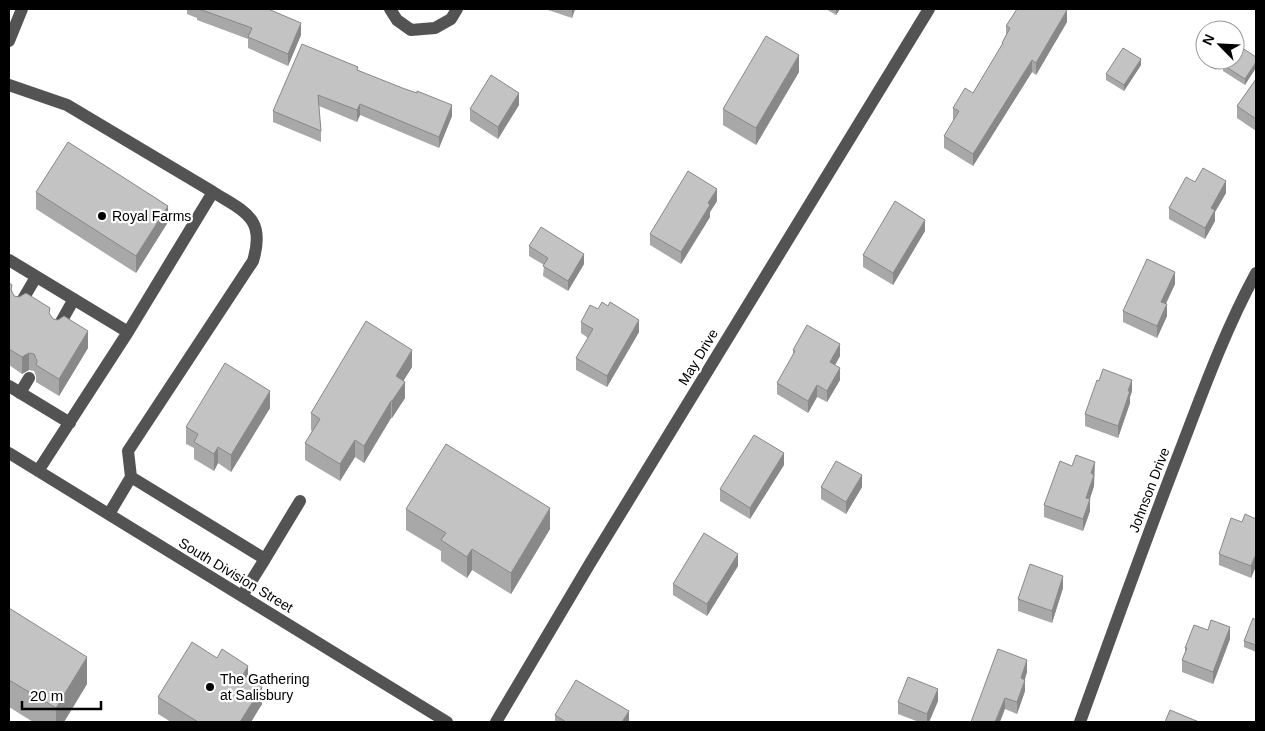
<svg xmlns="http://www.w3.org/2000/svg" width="1265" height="731" font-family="Arial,sans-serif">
	<rect width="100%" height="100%" fill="#fff"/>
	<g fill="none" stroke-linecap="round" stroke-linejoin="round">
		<!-- minor -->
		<path stroke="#535353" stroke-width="12" d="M390 9 397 20 411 30 435 28 451 19 457 9
			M9 41 22 9
			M9 85 67 105 213 192 128 332 38 471
			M213 192C245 212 266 218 253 261L128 451 131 477 265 559 242 596
			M9 260 128 332
			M19 306 36 277
			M57 329 74 299
			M9 386 70 423
			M20 393 29 378
			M9 453 447 722
			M109 514 131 477
			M265 559 300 501
			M496 722 589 565 929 9
			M1080 722C1113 631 1145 541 1180 451 1203 391 1225 330 1256 273"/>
	</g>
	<!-- wall -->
	<path fill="#a8a8a8" d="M187 9H268L301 35 288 66 248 48V39L197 20V18L187 14Z
		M545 9H575L572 18Z
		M826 9H840L836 15Z
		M1067 22 1036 75 1032 72 973 166 944 148V136L954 120 953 119V108L973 93 1002 45V43L1006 35V26Z
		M1256 57 1245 85 1223 71V65Z
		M1141 65 1124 91 1106 80V74Z
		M358 70 452 116 439 148 360 115 357 122 319 106 321 131V142L273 122V111Z
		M799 72 756 145 723 125V109Z
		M1256 79V131L1237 118V106Z
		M519 105 498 139 470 121V109Z
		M1195 182 1226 193 1215 212V221L1205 239 1169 219V208Z
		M36 192 168 222 136 273 36 209Z
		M717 201 710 212V217L681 264 650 245V234Z
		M925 231 893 285 863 267V255Z
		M529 246 584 264 568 291 543 276 544 265 529 256Z
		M9 283 14 296 50 315 53 319 88 348 59 396 36 382V376L34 371 29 370 22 374 9 365Z
		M1175 284 1166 304 1167 316 1157 338 1123 322V311Z
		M581 322 639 332 607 387 576 370V358L588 338 581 333Z
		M793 350 840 356 835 365 840 380 827 402 817 397 808 413 777 394V383L793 356Z
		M412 367 403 381 405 398 392 418H391L364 463 355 457 340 481 305 460V443L312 431 311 430V413Z
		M1132 391 1130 397V403L1118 438 1085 426V414Z
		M270 408 231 472 218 463 214 471 194 459V448L186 444V427Z
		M784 465 750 519 720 501V489Z
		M1095 474 1094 476V486L1090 499V511L1083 531 1044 517V505Z
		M821 487H862L846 514 821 499Z
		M406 509 550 529 511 594 472 570 467 578 441 561V551L406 530Z
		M1256 519V566L1251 578 1219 565V554L1242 522Z
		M738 566 707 616 673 595V584Z
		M1063 588 1052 623 1018 611V599Z
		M9 608 87 684 64 722H33L9 707Z
		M1256 620V652L1244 647V641Z
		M1208 630 1230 639 1213 684 1182 672V660L1185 653V648Z
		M998 649 1027 672 1025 679V691L1017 714 1005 709Z
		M248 679 262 704 251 722H171L158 714V697Z
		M938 701 929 722H919L898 714V702Z
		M555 715 629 722H555Z"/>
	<!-- shaded-wall -->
	<path fill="#888" d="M572 9H575L572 18Z
		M836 9H840L836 15Z
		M1067 10V22L1036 75V63Z
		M301 23V35L288 66V54Z
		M799 55V72L756 145V128Z
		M1141 59V65L1124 91V85Z
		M1032 60V72L973 166V154Z
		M1256 62V68L1245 85V79Z
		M519 93V105L498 139V127Z
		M360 104V115L357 122V110Z
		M452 105V116L439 148V137Z
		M1226 181V193L1215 212V221L1205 239V228L1211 208Z
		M717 189V201L710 212V217L681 264V252L708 203Z
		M168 206V222L136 273V256Z
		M925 220V231L893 285V273Z
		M584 254V264L568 291V281Z
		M1175 272V284L1161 313V302Z
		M1167 304V316L1157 338V326Z
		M639 320V332L607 387V376Z
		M88 331V348L59 396V379Z
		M840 344V356L830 374V362Z
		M412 350V367L396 393V376Z
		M29 353V370L22 374V357Z
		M840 368V380L827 402V391Z
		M1132 380V391L1130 397V403L1118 438V426L1128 391Z
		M405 382V398L392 418V401Z
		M817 385V397L808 413V401Z
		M270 391V408L231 472V455Z
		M391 401V418L364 463V446Z
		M355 440V457L340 481V464Z
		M218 447V463L214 471V454Z
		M784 453V465L750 519V508Z
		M1095 462 1094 486 1086 510V498L1091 473Z
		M862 475V487L846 514V502Z
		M1090 499V511L1083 531V519Z
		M550 508V529L511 594V573Z
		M472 549V570L467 578V557Z
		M738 554V566L707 616V604Z
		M1256 554V566L1251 578V566Z
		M1063 576V588L1052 623V611Z
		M1230 627V639L1213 684V672Z
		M87 657V684L64 722H56V708Z
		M1027 660V672L1021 690V678Z
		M248 666V683L243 675Z
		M1025 680V691L1017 714V702Z
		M262 687V704L251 722H240Z
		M938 689V701L929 722H927V714Z
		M1005 698V709L1000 722H995Z
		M629 711V722H622Z"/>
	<!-- building -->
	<path fill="#c3c3c3" stroke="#888" d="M199 9H268L301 23 288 54 248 37 252 28Z
		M1017 9H1065L1067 10 1036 63 1032 60 973 154 944 136 959 111 953 108 965 88 973 93 1003 43H1002L1010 28 1006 26Z
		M766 36 799 55 756 128 723 109Z
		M302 44 358 67 357 70 405 89 417 93V91L452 105 439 137 360 104 357 110 318 95 321 131 273 111Z
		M1236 44 1256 57V62L1245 79 1223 65 1226 60H1235V47Z
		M1123 48 1141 59 1124 85 1106 74Z
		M491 75 519 93 498 127 470 109Z
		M1256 79V119L1237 106Z
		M68 142 168 206 136 256 36 192Z
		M1203 168 1226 181 1211 208 1215 210 1205 228 1169 208 1186 177 1195 182Z
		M688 171 717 189 708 203 710 205 681 252 650 234Z
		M895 201 925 220 893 273 863 255Z
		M541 227 584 254 568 281 543 266 548 258 529 246Z
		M1147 259 1175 272 1161 302 1167 304 1157 326 1123 311Z
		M9 283 12 285 11 290 14 296 19 297 26 293 50 308 49 313 53 319 58 320 64 316 88 331 59 379 36 365 37 361 34 354 29 353 22 357 9 349Z
		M602 302 608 306 610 302 639 320 607 376 576 358 593 329 581 322 590 305 598 309Z
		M366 321 412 350 396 376 405 382 392 401H391L364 446 355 440 340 464 305 443 320 419 311 413Z
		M807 325 840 344 830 362 840 368 827 391 817 385 808 401 777 383 795 351 793 350Z
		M225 363 270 391 231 455 218 447 214 454 194 442 198 434 186 427Z
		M1103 369 1132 380 1128 391H1130L1118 426 1085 414 1097 380 1099 381Z
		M754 435 784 453 750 508 720 489Z
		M446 444 550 508 511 573 472 549 467 557 441 540 446 533 406 509Z
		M1076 455 1095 462 1091 473 1094 475 1086 498 1090 499 1083 519 1044 505 1060 461 1072 466Z
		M836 461 862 475 846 502 821 487Z
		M1245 514 1256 519V554L1251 566 1219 554 1231 518 1242 522Z
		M704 533 738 554 707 604 673 584Z
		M1030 564 1063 576 1052 611 1018 599Z
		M9 608 87 657 56 708 9 680Z
		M1253 618 1256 620V645L1244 641Z
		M1211 620 1230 627 1213 672 1182 660 1187 648H1185L1194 625 1208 630Z
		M192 642 217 658 222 649 248 666 243 675 262 687 240 722H198L158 697Z
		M998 649 1027 660 1021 678 1025 680 1017 702 1005 698 995 722H971Z
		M908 677 938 689 927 714 898 702Z
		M576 680 629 711 622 722H566L555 715Z
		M1170 710 1199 722H1165Z"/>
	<!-- markers -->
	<g fill="#000" stroke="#fff" stroke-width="2">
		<circle cx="102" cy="216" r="5"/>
		<circle cx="210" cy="687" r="5"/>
	</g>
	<g text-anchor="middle" stroke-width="4.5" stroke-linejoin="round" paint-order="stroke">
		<!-- poi labels -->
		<g font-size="14" fill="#000" stroke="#fff" text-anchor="start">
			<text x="112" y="221">Royal Farms</text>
			<text x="220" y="684">The Gathering<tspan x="220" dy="16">at Salisbury</tspan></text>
		</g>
		<!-- street labels -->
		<g font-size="14" fill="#000" stroke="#fff">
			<text transform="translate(698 357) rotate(-59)" y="5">May Drive</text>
			<text transform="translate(1149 490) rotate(-69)" y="5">Johnson Drive</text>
			<text transform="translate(236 575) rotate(31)" y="5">South Division Street</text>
		</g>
	</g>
	<!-- border -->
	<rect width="1265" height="731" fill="none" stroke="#000000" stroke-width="20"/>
	<!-- north arrow -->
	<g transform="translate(1220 45) rotate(294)"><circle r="24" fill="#ffffff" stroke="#999999"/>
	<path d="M0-4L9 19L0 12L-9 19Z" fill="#000000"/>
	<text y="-8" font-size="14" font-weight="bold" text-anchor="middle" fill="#000000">N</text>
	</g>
	<!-- scale -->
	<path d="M22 701v8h79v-8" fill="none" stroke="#000000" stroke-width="2.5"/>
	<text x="30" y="701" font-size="15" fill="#000000" stroke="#ffffff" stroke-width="4" paint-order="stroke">20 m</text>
</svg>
